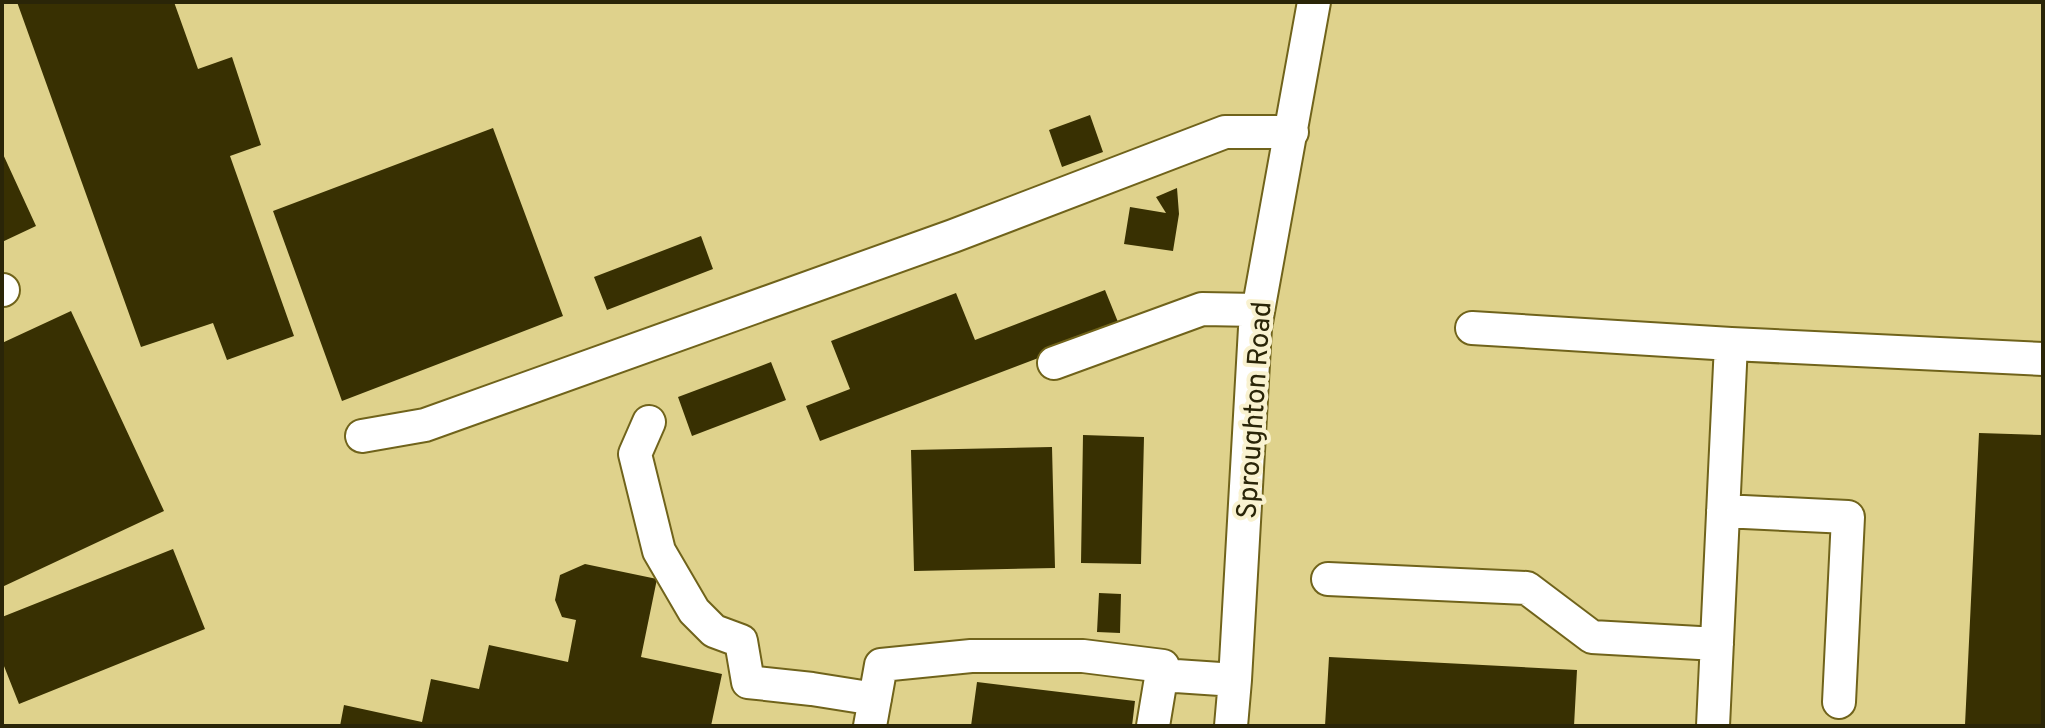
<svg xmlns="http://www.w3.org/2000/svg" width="2045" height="728" font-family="Overpass,sans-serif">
	<rect width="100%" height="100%" fill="#dfd28c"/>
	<!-- building -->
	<path fill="#383002" d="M17 2H174L198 69 232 57 261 145 230 156 294 336 227 360 213 323 141 347Z
		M1090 115 1103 152 1062 167 1049 130Z
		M493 128 563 316 342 401 273 211Z
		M2 152 36 226 2 242Z
		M1177 188 1179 214 1173 251 1124 244 1130 207 1166 213 1156 197Z
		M701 236 713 269 607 310 594 277Z
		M1105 290 1120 327 820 441 806 406 850 389 831 341 956 293 975 340Z
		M71 311 164 511 2 587V343Z
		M771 362 786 400 692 436 678 397Z
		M1979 433 2043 435V726L1965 725Z
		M1083 435 1144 437 1141 564 1081 563Z
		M1052 447 1055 568 914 571 911 450Z
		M173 549 205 629 19 704 2 661V617Z
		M585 564 657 579 641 657 722 674 711 726H340L344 705 422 722 431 679 479 689 489 645 568 662 576 620 562 617 555 600 560 575Z
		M1099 593 1121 594 1120 633 1097 632Z
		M1329 657 1577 670 1574 726H1325Z
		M977 682 1135 701 1132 726H971Z"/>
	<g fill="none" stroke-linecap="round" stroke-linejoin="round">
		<defs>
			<path id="minor" d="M2 290H3
				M1472 328 1731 344 2043 359
				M1054 363 1202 309 1258 310
				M649 422 635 454 659 551 694 611 714 631 741 641 748 682 812 689 875 699
				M362 436 425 425 953 236 1225 132H1292
				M1723 511 1848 517 1839 702
				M1328 579 1527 588 1592 637 1717 644
				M1161 675 1235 680
				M870 726 881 665 971 656H1083L1163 666 1153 726
				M1231 726 1235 680 1255 328 1314 2
				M1713 726 1731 344"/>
		</defs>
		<!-- minor casing -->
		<use href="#minor" stroke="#70631b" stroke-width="36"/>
		<!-- minor -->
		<use href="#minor" stroke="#fff" stroke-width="32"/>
	</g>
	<g text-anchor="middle" stroke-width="8" stroke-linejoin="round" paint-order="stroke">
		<!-- street labels -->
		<g font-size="28" fill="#2a2508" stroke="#f9f2d0">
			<text transform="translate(1253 410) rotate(-86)" y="10">Sproughton Road</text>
		</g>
	</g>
	<!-- border -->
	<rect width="2045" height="728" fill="none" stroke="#2a2508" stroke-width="8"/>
</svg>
